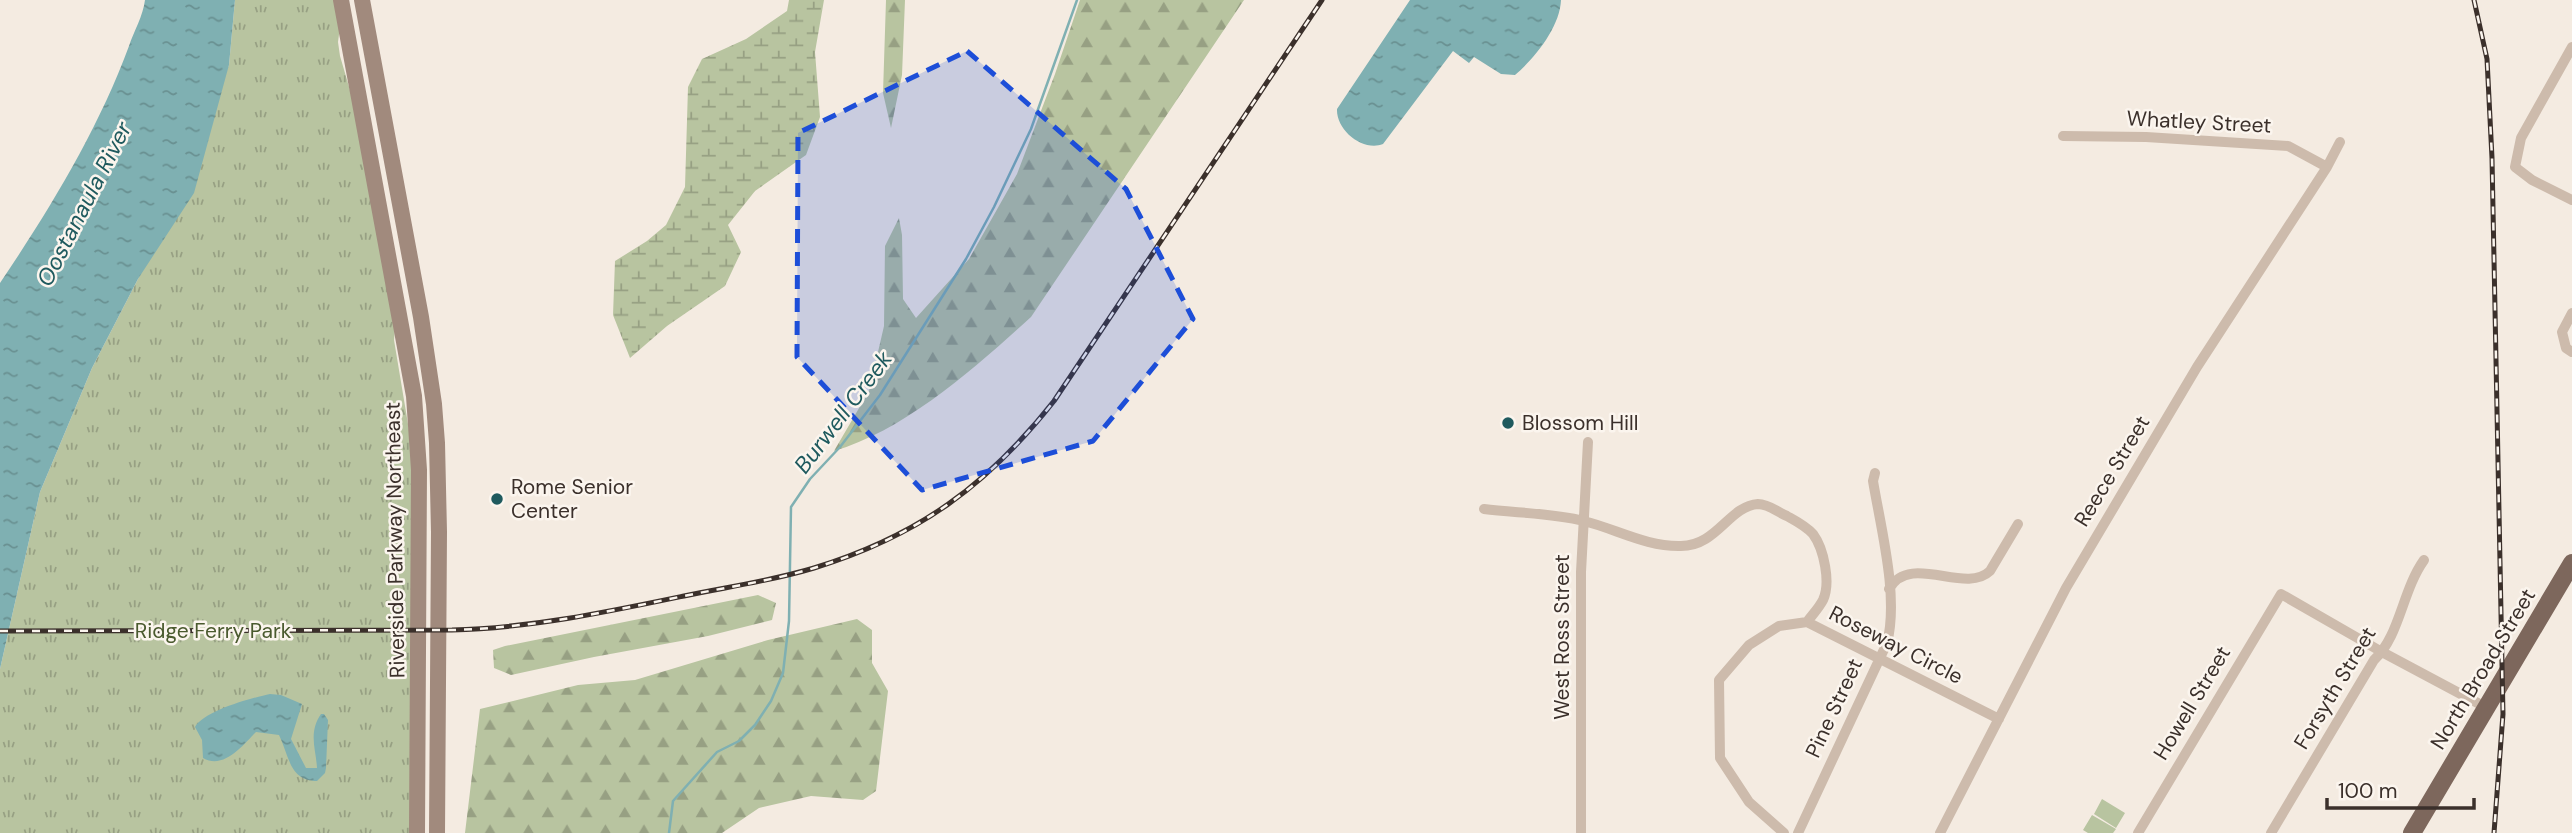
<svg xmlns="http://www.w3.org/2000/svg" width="2572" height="833" font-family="'DM Sans',sans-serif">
	<defs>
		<pattern id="forest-firs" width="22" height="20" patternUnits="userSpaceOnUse" patternTransform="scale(1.75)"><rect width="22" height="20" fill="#b8c4a0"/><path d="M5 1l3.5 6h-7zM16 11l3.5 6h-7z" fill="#97a083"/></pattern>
		<pattern id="wetland-marsh" width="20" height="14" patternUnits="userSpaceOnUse" patternTransform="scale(1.75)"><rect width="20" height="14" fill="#b8c4a0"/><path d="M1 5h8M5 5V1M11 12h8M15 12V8" fill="none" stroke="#97a083"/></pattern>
		<pattern id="park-tufts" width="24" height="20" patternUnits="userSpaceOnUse" patternTransform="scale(1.75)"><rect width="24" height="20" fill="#b8c4a0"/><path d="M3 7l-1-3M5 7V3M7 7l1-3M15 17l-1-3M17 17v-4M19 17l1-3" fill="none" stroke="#97a083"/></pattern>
		<pattern id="water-ripples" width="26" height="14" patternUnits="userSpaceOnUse" patternTransform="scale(1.75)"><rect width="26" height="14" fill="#7fb0b2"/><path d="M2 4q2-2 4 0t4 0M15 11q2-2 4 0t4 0" fill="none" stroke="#699091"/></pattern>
	</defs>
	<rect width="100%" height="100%" fill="#f4ebe1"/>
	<!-- forest -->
	<path fill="url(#forest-firs)" d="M886 0H905L902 75 891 128 883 93Z
		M1080 0H1244L1031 317C976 367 906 430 834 451L869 391 884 326 885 246 899 218 902 235 903 299 916 318 969 259 1017 174 1055 74Z
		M758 595 776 603 772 620 708 636 594 657 511 675 494 668 493 650 505 646Z
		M857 619 872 630V663L888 691 876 791 863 800 811 796 759 808 722 833H465L480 709 578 685 635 680 768 640Z"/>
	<!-- wetland -->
	<path fill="url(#wetland-marsh)" d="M789 0H824L815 52 820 117 806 155 755 191 728 225 741 252 725 286 667 326 630 358 613 315 615 261 647 241 666 225 685 187 688 87 702 59 746 39 787 11Z"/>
	<!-- park -->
	<path fill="url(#park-tufts)" d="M235 0H334L340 27 338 42 340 56 352 97 395 328 394 340 412 448 411 833H0V669L40 492 92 368 138 279 229 65Z"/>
	<!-- pitch -->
	<path fill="#b8c4a0" d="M2102 799 2125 813 2116 828 2094 814Z
		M2092 815 2116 829 2113 833H2088L2083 830Z"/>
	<!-- water -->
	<path fill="url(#water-ripples)" d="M145 0H235L229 65 194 193 138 279 92 368 40 492 0 669V283C50 209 98 130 129 46 134 31 143 16 145 0Z
		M1410 0H1561C1560 27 1535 58 1515 75L1501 74 1474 57 1469 63 1453 51 1383 144C1363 152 1336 130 1337 109Z
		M270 694 281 695 302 704 291 739 306 768H317C316 749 308 733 321 714H324L328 720 326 768 325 773 317 781C289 781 289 755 279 735L256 732C243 745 224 770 203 758L202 740 195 727C204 711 251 698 270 694Z"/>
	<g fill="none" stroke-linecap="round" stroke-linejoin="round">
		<!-- stream -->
		<path stroke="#7fb0b2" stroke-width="2.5" d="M669 833 673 801 717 752 739 741 755 725 771 701 783 673 789 621 791 507 810 479 840 447 880 395 966 259 994 207 1031 129 1077 0"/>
		<!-- street -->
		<path stroke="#cdbbac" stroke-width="10" d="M2572 47 2521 138 2515 167 2532 180 2572 200
			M2063 136 2146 137 2288 146 2327 167
			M2572 313 2562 332 2566 348 2572 352
			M1484 509C1516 513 1552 513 1584 521 1616 529 1647 547 1681 546 1717 546 1729 506 1758 504 1769 504 1777 512 1787 516 1796 521 1806 526 1813 534 1824 549 1831 583 1823 600 1819 608 1812 615 1807 622
			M1889 589C1910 552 1965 595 1990 571L2018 524
			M1581 833V572L1588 442
			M1784 833 1749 802 1720 758 1719 680 1749 645 1779 626 1807 622 1999 719
			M1798 833 1887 643C1899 597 1881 529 1873 481L1875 473
			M1940 833 2066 588 2197 367 2327 167 2340 142
			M2138 833 2281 594 2382 652 2487 708
			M2271 833 2374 660C2400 636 2402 591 2424 560"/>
		<!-- secondary -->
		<path stroke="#a18a7d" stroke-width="16" d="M341 0 414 396 419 470 417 833
			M362 0 421 317 434 404 437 443 439 532 437 833"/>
		<!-- primary -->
		<path stroke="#7d675c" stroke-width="18" d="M2412 833 2572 563"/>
		<defs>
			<path id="rail" d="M2474 0 2487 59 2492 158 2503 714 2494 833
				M0 631 452 630C531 628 607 612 684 596 727 587 771 581 814 568 918 536 987 486 1054 401L1322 0"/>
		</defs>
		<!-- rail casing -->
		<use href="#rail" stroke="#3b302b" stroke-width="5"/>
		<!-- rail -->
		<use href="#rail" stroke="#fbf5ee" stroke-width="2.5" stroke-dasharray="8" stroke-linecap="butt"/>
	</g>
	<!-- marked area -->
	<path fill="#1d4ed8" fill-opacity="0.2" stroke="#1d4ed8" stroke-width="5" stroke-dasharray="14 9" stroke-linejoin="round" d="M967 51 1126 189 1193 319 1093 441 922 490 797 357 798 133Z"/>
	<!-- markers -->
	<g fill="#1f5a5e" stroke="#fbf5ee" stroke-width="2.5">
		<circle cx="1508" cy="423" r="7"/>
		<circle cx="497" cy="499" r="7"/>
	</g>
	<g text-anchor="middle" stroke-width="5" stroke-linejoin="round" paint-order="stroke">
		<!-- street labels -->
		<g font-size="21" fill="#3b302b" stroke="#fbf5ee">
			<text transform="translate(2199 122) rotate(3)" y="7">Whatley Street</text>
			<text transform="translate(2112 471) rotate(-59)" y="7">Reece Street</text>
			<text transform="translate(395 540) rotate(-91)" y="7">Riverside Parkway Northeast</text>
			<text transform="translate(1562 637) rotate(-90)" y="7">West Ross Street</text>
			<text transform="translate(1896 645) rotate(27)" y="7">Roseway Circle</text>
			<text transform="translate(2483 669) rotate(-59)" y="7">North Broad Street</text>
			<text transform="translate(2335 688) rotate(-59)" y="7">Forsyth Street</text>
			<text transform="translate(2192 703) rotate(-59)" y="7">Howell Street</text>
			<text transform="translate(1834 708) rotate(-65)" y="7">Pine Street</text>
		</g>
		<!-- poi labels -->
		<g font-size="21" fill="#3b302b" stroke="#fbf5ee" text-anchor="start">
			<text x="1522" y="430">Blossom Hill</text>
			<text x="511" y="494">Rome Senior<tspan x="511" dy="24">Center</tspan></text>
		</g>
		<!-- park labels -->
		<g font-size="21" fill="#4a5a2e" stroke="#fbf5ee">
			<text x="213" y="638">Ridge Ferry Park</text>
		</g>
		<!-- water labels -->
		<g font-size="23" font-style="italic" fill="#1f5a5e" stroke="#fbf5ee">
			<text transform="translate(84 204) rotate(-63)" y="8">Oostanaula River</text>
			<text transform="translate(843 412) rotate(-53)" y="8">Burwell Creek</text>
		</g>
	</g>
	<!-- scale -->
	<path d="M2327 798v10h147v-10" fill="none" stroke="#3b302b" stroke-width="3.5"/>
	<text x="2338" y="798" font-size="21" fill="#3b302b" stroke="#fbf5ee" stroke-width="5" paint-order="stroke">100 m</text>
</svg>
